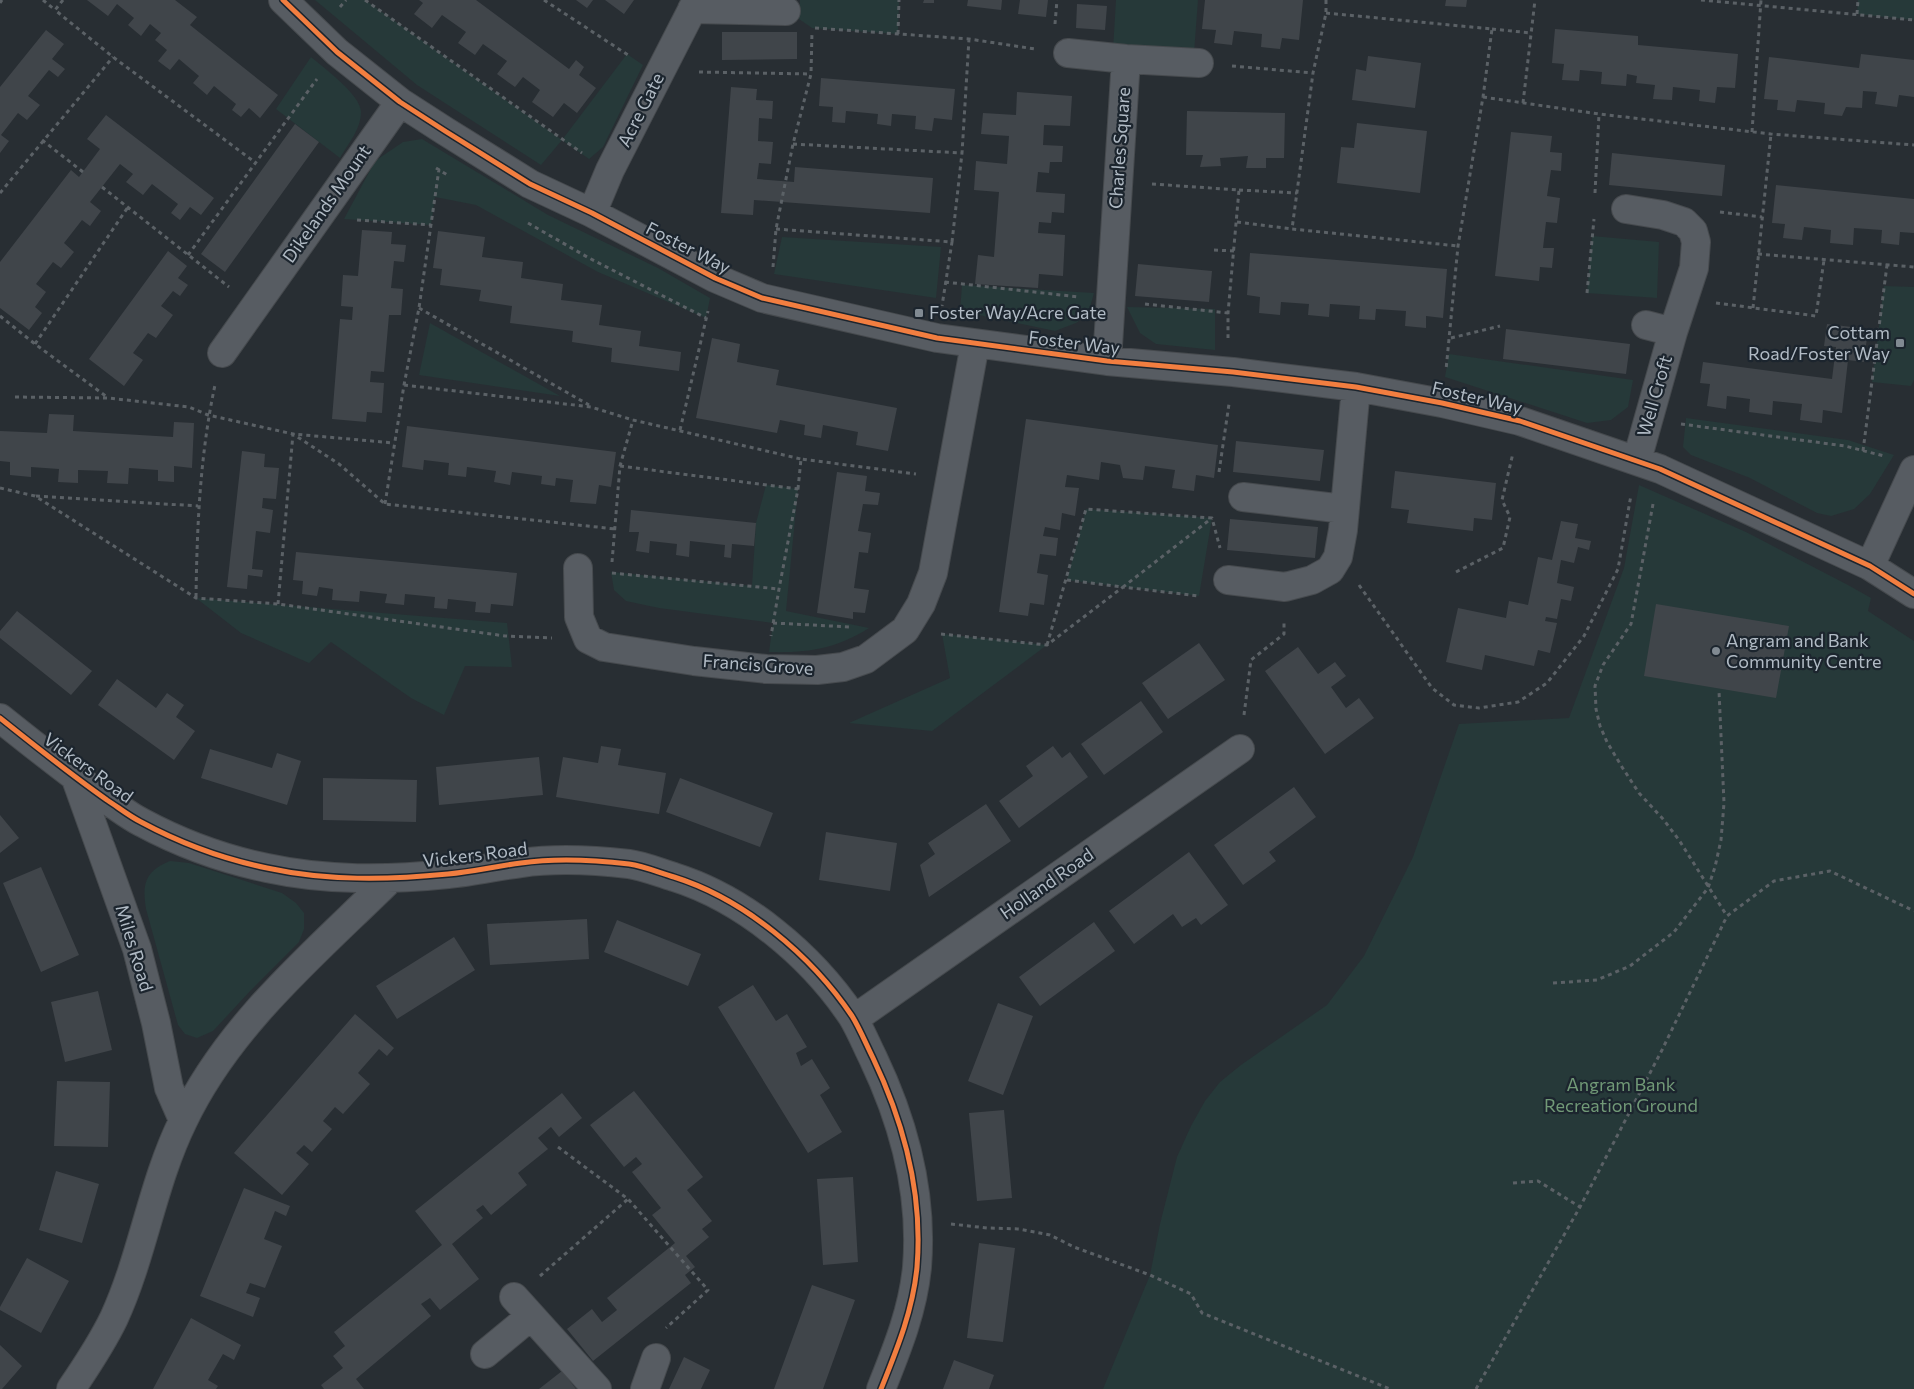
<svg xmlns="http://www.w3.org/2000/svg" width="1914" height="1389" font-family="Commissioner,sans-serif">
	<rect width="100%" height="100%" fill="#282e33"/>
	<!-- green -->
	<path fill="#263939" d="M315 0H365L562 140 627 54 643 65 603 147 589 159 562 140 541 165 417 85Z
		M800 0H899L898 34 812 28 799 19Z
		M1116 0H1198L1194 53 1113 50Z
		M1858 0H1914V20L1857 14Z
		M311 57C324 68 361 95 361 112 361 129 348 144 340 158L276 109Z
		M422 139 548 215 658 268 710 298 706 318 598 272 476 205 435 197 431 225 344 219 375 161 403 142Z
		M1592 236 1659 242 1657 298 1587 293Z
		M782 237 941 247 936 298 774 274Z
		M962 285 1094 293 1088 314 1076 323 1055 331 960 311Z
		M1884 286 1914 287V380L1911 386 1872 382Z
		M1127 307 1215 309V350L1156 344 1140 333Z
		M430 323 560 396 419 375Z
		M1449 354 1633 380 1628 407 1611 420 1587 423 1445 377Z
		M1686 418 1848 440 1894 455 1870 494 1854 509 1831 516 1817 513 1750 478 1691 455 1683 447Z
		M766 485 798 489 786 611 869 628C836 649 808 653 769 652L773 623 659 608 626 601 614 590 611 572 752 586 756 523Z
		M1639 485 1746 532 1848 585 1871 598 1868 611 1914 641V1389H1103L1150 1275 1160 1224 1177 1157 1191 1126 1205 1101 1220 1082 1241 1065 1327 1005 1364 956 1413 857 1459 724 1569 718 1624 568Z
		M1086 509 1212 518 1199 596 1067 580Z
		M196 598 507 623 512 667 465 666 444 715 411 698 331 642 309 663 241 633Z
		M942 634 1047 645 932 731 849 723 950 678Z
		M170 861 189 863 282 893 296 903 304 913V929L299 942 251 990 213 1031 197 1038 185 1034 178 1025 146 909C142 884 145 871 170 861Z"/>
	<!-- building -->
	<path fill="#40454a" d="M87 0H175L197 17 190 25 278 95 260 118 249 108 241 117 232 110 236 104 214 86 207 95 193 83 199 76 179 59 170 70 158 61 167 50 155 40 161 33 150 24 141 36 128 25 134 18 117 4 108 16Z
		M419 0H476L569 69 576 60 584 67 579 75 596 88 577 113 564 103 553 117 532 102 540 90 523 77 515 87 497 74 507 61 483 44 475 55 458 43 466 32 442 15 432 28 414 14 423 3Z
		M576 0H593L587 8Z
		M605 0H634L624 14Z
		M924 0H934V3H923Z
		M968 0H1002L1001 10 967 6Z
		M1020 0H1048L1046 17 1018 14Z
		M1205 0H1303L1299 40 1282 38 1280 49 1261 47 1262 34 1234 31 1232 45 1214 43 1216 30 1202 29Z
		M1446 0H1467L1466 7 1445 6Z
		M1077 4 1107 6 1105 30 1076 28Z
		M1555 29 1638 36V45L1738 54 1735 88 1717 87 1715 103 1699 101 1700 90 1673 87 1672 100 1653 99 1655 85 1636 83 1637 76 1627 74 1626 86 1601 84 1602 72 1580 70 1579 81 1562 80 1564 64 1552 63Z
		M46 30 64 44 52 59 65 69 58 77 49 70 28 96 40 105 27 120 18 113 1 135 9 141 0 153V87Z
		M722 32H797V59L722 60Z
		M1861 54 1914 60V97L1899 95 1897 107 1875 104 1877 92 1863 91 1862 108 1846 107 1842 116 1824 114 1825 103 1797 100 1795 112 1777 110 1778 100 1764 99 1769 57 1859 68Z
		M1368 56 1421 63 1415 108 1352 100 1356 69 1366 71Z
		M821 78 955 89 952 120 934 118 932 131 915 129 916 116 892 114 891 126 877 124 878 114 846 111 845 123 832 122 833 107 819 106Z
		M731 87 757 89 756 100 773 101 772 119 759 118 758 141 773 142 771 164 759 163 757 179 794 182 795 167 933 178 930 213 754 200 753 215 721 213Z
		M1017 92 1072 96 1070 126 1044 125 1043 145 1063 146 1062 162H1050L1049 173 1038 172 1036 192 1065 194 1064 213 1052 212 1051 223 1039 222 1038 233 1065 235 1063 276 1039 274 1038 288 975 284 978 255 994 257 999 192 974 190 976 161 1007 164 1009 136 981 134 983 113 1016 115Z
		M1187 111 1285 113 1284 158H1266V168H1246L1248 156 1220 158 1221 166 1200 167 1203 155H1186Z
		M106 115 214 198 201 215 190 207 180 220 171 213 178 204 152 184 143 195 126 182 133 174 120 164 90 202 101 211 90 226 82 220 64 243 74 252 61 268 53 262 36 284 46 292 35 307 42 313 29 330 0 308V262L71 170 79 177 100 149 87 139Z
		M1357 123 1427 131 1420 193 1337 183 1341 147 1354 148Z
		M295 124 319 142 225 272 201 254Z
		M1511 132 1552 136 1550 152 1562 153 1561 171 1551 170 1547 196 1560 198 1557 223 1546 222 1543 248H1554L1552 268 1540 267 1539 281 1495 276Z
		M1612 153 1725 165 1722 196 1609 185Z
		M1776 185 1914 199V233L1900 232 1899 245 1881 243 1882 230 1854 228 1853 245 1830 243 1831 230 1804 227 1802 240 1783 238 1785 224 1772 223Z
		M362 230 392 232 391 244 406 245 404 262 394 261 391 288 403 289 401 315H389L384 372 371 371 370 382 384 383 382 413 367 412 366 422 332 419 340 319 352 320 353 307 341 306 343 275 358 276Z
		M438 231 485 237 482 257 523 262 521 278 563 284 561 300 602 305 599 325 641 331 639 346 681 352 679 371 611 362 612 348 572 342 573 331 510 323 512 306 479 301 481 290 440 285 442 269 433 268Z
		M168 251 187 266 178 278 188 285 180 296 173 291 161 306 173 315 156 338 148 333 133 353 143 360 124 386 89 359Z
		M1250 253 1447 269 1443 318 1426 316V328L1405 326 1406 311 1376 309 1375 320 1359 319 1360 306 1330 304 1329 317 1308 315 1309 304 1281 302 1280 315 1259 313 1260 297 1247 295Z
		M1138 264 1212 271 1209 302 1135 296Z
		M1827 324 1868 329 1864 362 1848 360 1842 413 1823 410 1822 423 1800 420 1802 404 1773 401 1772 415 1749 412 1750 399 1727 396 1726 409 1707 406 1710 384 1700 383 1703 362 1832 379 1836 347 1824 346Z
		M1506 329 1630 344 1626 374 1503 359Z
		M712 338 740 344 737 362 779 370 776 385 897 408 888 451 856 445 858 432 823 425 821 438 804 435 805 425 780 420 777 433 696 418Z
		M49 414 74 415 73 431 173 437 174 422 194 423 192 468 174 466V482L158 481V470L129 468 128 484 107 483 108 471 78 470V483L58 482 59 469 31 467V477L10 475V462L0 461V431L47 433Z
		M1026 419 1218 445 1214 478 1196 475 1194 491 1172 488 1175 470 1145 466 1143 480 1123 478 1120 465 1101 462 1099 480 1067 475 1065 487 1079 488 1075 516 1062 513 1060 530 1045 527 1043 536 1058 538 1056 556 1040 554 1037 573 1048 575 1044 605 1030 603 1028 616 999 612Z
		M407 426 616 452 611 487 599 485 596 504 570 502 573 480 556 478 555 486 541 484 542 476 512 472 510 485 494 482 496 471 467 467 466 477 448 475 449 463 424 460 423 470 402 467Z
		M1236 441 1324 450 1320 481 1233 472Z
		M242 451 265 454 264 467 279 468 276 499 263 498 262 508 273 510 270 533 256 531 252 569 263 570 262 577 248 575 247 589 227 587Z
		M1395 471 1496 483 1492 520 1474 518 1473 531 1407 523 1409 510 1391 508Z
		M837 472 867 476 865 491 880 493 878 505 863 504 858 531 871 533 868 553 859 552 854 588 869 590 865 613 853 612V619L817 613Z
		M631 510 756 523 754 546 732 544 731 558 724 557 725 545 690 541 689 557 676 555 677 544 650 541 649 553 636 551 639 532H629Z
		M1230 519 1318 527 1315 558 1227 550Z
		M1561 521 1578 524 1575 538 1591 541 1589 550 1578 547 1574 563 1561 560 1557 583 1574 587 1571 601 1561 599 1557 619 1546 617 1545 621 1557 623 1550 653 1538 650 1534 666 1485 655 1482 670 1446 662 1458 608 1506 618 1509 601 1528 605 1538 557 1552 560Z
		M296 552 517 573 513 606 491 604 490 613 475 612 476 602 448 599 447 609 434 608 435 597 405 594 404 605 385 603 387 594 360 591 359 602 332 600 333 589 319 587 317 596 302 594 303 581 293 580Z
		M1656 604 1789 626 1776 698 1644 676Z
		M17 611 92 671 71 695 0 638V631Z
		M1199 643 1225 680 1168 719 1142 683Z
		M1298 647 1318 674 1335 662 1346 676 1331 687 1346 708 1359 698 1374 718 1325 754 1265 671Z
		M117 679 156 708 167 693 184 705 176 717 195 731 174 760 98 705Z
		M1141 701 1163 732 1104 775 1081 744Z
		M601 746 621 749 618 765 666 773 659 814 556 797 563 757 598 763Z
		M1053 746 1062 758 1070 752 1088 777 1019 828 999 801 1033 776 1026 766Z
		M210 749 272 768 277 753 301 761 287 805 201 778Z
		M539 757 543 795 439 805 436 767Z
		M323 778 417 780 416 822 323 820Z
		M680 778 773 813 760 847 666 812Z
		M1294 787 1316 817 1269 852 1276 861 1243 885 1214 845Z
		M986 804 1011 841 929 897 920 865 935 854 928 843Z
		M0 815 19 838 0 853Z
		M826 832 897 843 890 891 819 880Z
		M1189 852 1228 905 1201 925 1196 918 1182 927 1173 914 1134 944 1109 911Z
		M41 867 79 955 41 972 3 883Z
		M587 919 589 959 490 965 487 924Z
		M617 920 701 954 688 986 604 952Z
		M1094 922 1115 951 1040 1006 1019 977Z
		M454 937 475 970 397 1019 376 986Z
		M753 985 776 1021 787 1014 807 1047 796 1053 801 1066 812 1059 830 1088 820 1095 842 1132 808 1153 718 1007Z
		M98 991 112 1050 65 1062 51 1002Z
		M998 1003 1033 1016 1003 1095 968 1081Z
		M355 1014 394 1048 387 1056 379 1049 358 1073 370 1084 343 1114 335 1107 323 1121 332 1129 312 1152 304 1145 296 1153 309 1164 282 1195 234 1153Z
		M57 1081 110 1082 108 1147 54 1146Z
		M634 1091 703 1177 687 1190 712 1221 702 1229 709 1237 686 1256 695 1267 685 1275 691 1283 593 1361 567 1329 592 1309 602 1322 617 1310 607 1298 675 1243 652 1215 661 1208 632 1172 642 1164 636 1157 624 1167 590 1125Z
		M562 1093 582 1118 559 1137 551 1127 538 1138 548 1149 518 1173 527 1185 491 1215 483 1205 476 1210 483 1218 452 1244 479 1279 440 1310 430 1298 421 1304 431 1316 356 1379 364 1389H324L321 1385 343 1368 333 1356 345 1346 334 1332 442 1245 415 1211Z
		M1004 1110 1012 1198 977 1201 969 1113Z
		M56 1171 99 1184 82 1243 39 1230Z
		M853 1177 858 1262 823 1265 817 1179Z
		M244 1188 290 1206 286 1216 275 1211 264 1239 282 1246 265 1288 250 1283 246 1293 260 1298 253 1317 200 1296Z
		M979 1243 1015 1248 1003 1342 967 1338Z
		M27 1258 69 1281 41 1333 0 1310V1307Z
		M812 1285 855 1300 823 1389H774Z
		M191 1318 241 1345 234 1360 223 1354 208 1380 218 1386 216 1389H153Z
		M0 1345 22 1366 2 1389H0Z
		M684 1357 710 1370 701 1389H669Z
		M954 1360 994 1375 989 1389H943Z
		M562 1371 576 1389H539Z"/>
	<g fill="none" stroke-linecap="round" stroke-linejoin="round">
		<defs>
			<path id="minor" d="M283 0 337 52 400 102 445 131 530 184 592 213 715 278 762 298 937 338 1107 361 1233 372 1356 387 1442 403 1520 421 1660 469 1870 566 1914 594
				M692 9 786 11
				M1068 53 1126 59 1199 63
				M1626 209 1663 215 1684 222 1693 231 1696 242 1694 268 1673 332 1637 460
				M592 213 610 170 697 0
				M1646 325 1673 332
				M222 353 400 102
				M1107 361 1126 59
				M1243 497 1344 509
				M1870 566 1914 470
				M578 568 579 617 588 639 604 647 694 661 766 669 817 670 843 667 866 659 905 630 921 604 933 573 975 344
				M1228 580 1285 587 1312 580 1330 570 1338 557 1343 530 1356 387
				M0 718C35 746 70 774 107 800 118 807 129 816 141 822 180 843 223 859 267 868 327 881 387 880 448 874 473 872 497 866 521 863 556 858 594 860 629 864 644 866 660 873 674 877 744 899 811 955 852 1016 860 1029 866 1044 873 1058 904 1123 923 1194 917 1267 913 1310 897 1349 881 1389
				M76 779 137 949 156 1023 169 1088 183 1120
				M854 1019 1240 749
				M514 1297 597 1389
				M485 1354 531 1316
				M71 1389C86 1367 102 1343 114 1318 143 1255 152 1184 183 1121 229 1024 315 953 391 878
				M645 1389 656 1358"/>
		</defs>
		<!-- minor casing -->
		<use href="#minor" stroke="#464a4e" stroke-width="30"/>
		<!-- path -->
		<path stroke="#5b6166" stroke-width="3" stroke-dasharray="4 4" stroke-linecap="butt" d="M43 0 55 10
			M63 0 55 10 113 57 256 163
			M365 0 582 153
			M544 0 631 57
			M1326 0V13L1313 73 1292 229 1458 246
			M1701 0 1914 20
			M0 3 2 0
			M340 7 346 0
			M1326 13 1492 29 1483 97 1458 246 1446 370
			M1857 14 1858 0
			M1055 24 1057 0
			M815 28 969 39 1035 49
			M1492 29 1531 33
			M898 34 899 0
			M1232 66 1313 73
			M699 72 811 74
			M1483 97 1599 114 1771 134 1914 145
			M1523 103 1535 0
			M1752 132 1761 0
			M42 140 83 172
			M793 144 962 153 969 39
			M436 168 449 176
			M1152 184 1239 190 1228 313V338
			M102 187 229 287
			M1239 190 1297 193
			M0 193 113 57
			M1595 193 1599 114
			M1720 212 1762 217
			M357 220 431 225
			M1237 222 1292 229
			M528 223 589 258 706 318
			M776 229 952 242 942 306
			M952 242 962 153
			M1214 250 1234 251
			M1758 254 1914 267
			M188 255 317 79
			M773 267 776 229 793 144 811 74 812 32
			M945 282 1079 297
			M1587 293 1594 219
			M1716 303 1816 316 1824 260
			M1145 304 1228 313
			M419 308 589 405
			M1753 308 1771 134
			M0 316 35 344 107 397
			M1451 338 1500 326
			M35 344 128 207
			M404 385 591 407 633 420 801 459
			M15 397 108 398 189 407 208 415 293 434 339 464 385 504 615 529
			M1681 424 1845 446 1884 456
			M680 430 708 311
			M1863 451 1887 265
			M620 466 798 489 779 589 771 636
			M1219 472 1229 404
			M0 488 35 496 196 598 278 604 505 636 552 638
			M798 489 801 459 916 474
			M36 496 198 506
			M385 504 404 385 419 308 439 169
			M1653 504 1631 624 1603 665 1595 686 1596 709 1600 726 1607 742 1622 767 1639 793 1663 819 1679 840 1727 916
			M612 562 620 466 633 420
			M1456 572 1503 548 1510 517 1502 500 1513 453
			M612 573 779 589
			M1067 580 1123 587 1212 518
			M1359 585 1432 688 1454 705 1479 708 1518 702 1547 683 1584 636 1618 569 1631 495
			M196 597C197 526 200 455 215 385
			M278 604 293 434 394 443
			M773 623 850 627
			M941 634 1047 645 1123 587 1199 596
			M1047 645 1086 509 1212 518 1220 548
			M1244 715 1251 660 1284 634V620
			M1553 983 1597 980 1630 966 1674 932 1708 888 1715 867 1721 840 1724 803 1719 691
			M558 1147 628 1199 708 1290 666 1328
			M1513 1183 1538 1181 1580 1207
			M951 1224 987 1228 1019 1229 1050 1235 1074 1247 1150 1275 1191 1294 1202 1313 1390 1389
			M540 1276 628 1199
			M1476 1389 1580 1207 1662 1050 1727 916 1774 881 1830 871 1914 911"/>
		<!-- minor -->
		<use href="#minor" stroke="#575c62" stroke-width="28"/>
		<defs>
			<path id="cycleway" d="M283 0 337 52 400 102 445 131 530 184 592 213 715 278 762 298 937 338 1107 361 1233 372 1356 387 1442 403 1520 421 1660 469 1870 566 1914 594
				M0 718C35 746 70 774 107 800 118 807 129 816 141 822 180 843 223 859 267 868 327 881 387 880 448 874 473 872 497 866 521 863 556 858 594 860 629 864 644 866 660 873 674 877 744 899 811 955 852 1016 860 1029 866 1044 873 1058 904 1123 923 1194 917 1267 913 1310 897 1349 881 1389"/>
		</defs>
		<!-- cycleway casing -->
		<use href="#cycleway" stroke="#1c252e" stroke-width="8"/>
		<!-- cycleway -->
		<use href="#cycleway" stroke="#f27e40" stroke-width="5"/>
	</g>
	<!-- markers -->
	<g fill="#818a92" stroke="#1c252e" stroke-width="2">
		<rect x="914" y="308" width="10" height="10" rx="2.5"/>
		<rect x="1895" y="338" width="10" height="10" rx="2.5"/>
		<circle cx="1716" cy="651" r="5"/>
	</g>
	<g text-anchor="middle" stroke-width="4.5" stroke-linejoin="round" paint-order="stroke">
		<!-- street labels -->
		<g font-size="18" fill="#b1bbc5" stroke="#1c252e">
			<text transform="translate(641 110) rotate(-63)" y="6">Acre Gate</text>
			<text transform="translate(1120 148) rotate(-86)" y="6">Charles Square</text>
			<text transform="translate(327 204) rotate(-55)" y="6">Dikelands Mount</text>
			<text transform="translate(688 248) rotate(27)" y="6">Foster Way</text>
			<text transform="translate(1074 343) rotate(7)" y="6">Foster Way</text>
			<text transform="translate(1655 396) rotate(-74)" y="6">Well Croft</text>
			<text transform="translate(1477 398) rotate(13)" y="6">Foster Way</text>
			<text transform="translate(758 665) rotate(4)" y="6">Francis Grove</text>
			<text transform="translate(88 768) rotate(36)" y="6">Vickers Road</text>
			<text transform="translate(475 855) rotate(-7)" y="6">Vickers Road</text>
			<text transform="translate(1047 884) rotate(-35)" y="6">Holland Road</text>
			<text transform="translate(134 948) rotate(73)" y="6">Miles Road</text>
		</g>
		<!-- poi labels -->
		<g font-size="18" fill="#b1bbc5" stroke="#1c252e" text-anchor="start">
			<text x="929" y="319">Foster Way/Acre Gate</text>
			<text x="1890" y="339" text-anchor="end">Cottam<tspan x="1890" dy="21">Road/Foster Way</tspan></text>
			<text x="1726" y="647">Angram and Bank<tspan x="1726" dy="21">Community Centre</tspan></text>
		</g>
		<!-- park labels -->
		<g font-size="18" fill="#719977" stroke="#1c252e">
			<text x="1621" y="1091">Angram Bank<tspan x="1621" dy="21">Recreation Ground</tspan></text>
		</g>
	</g>
</svg>
